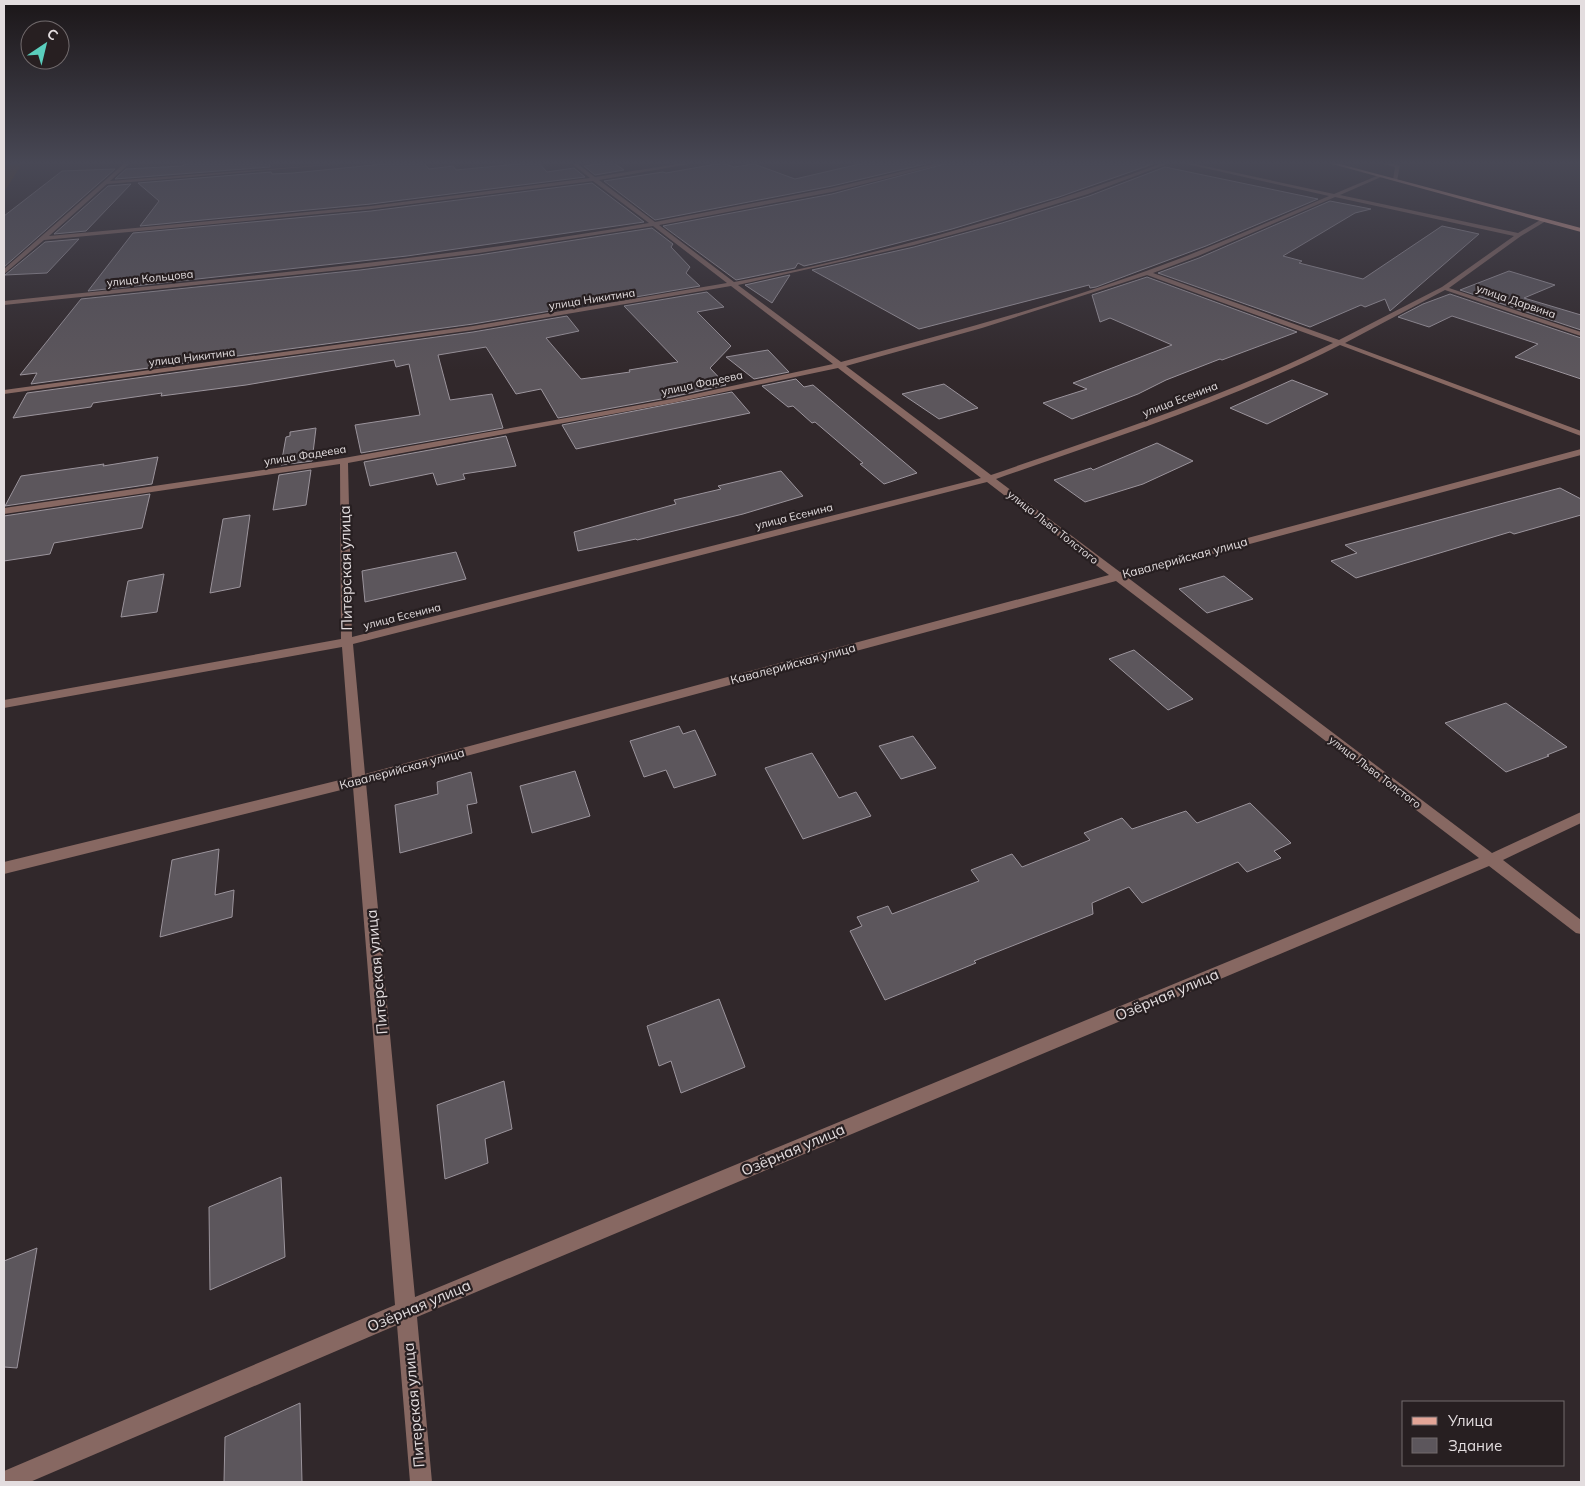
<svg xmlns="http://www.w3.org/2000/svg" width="1585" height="1486" font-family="Mulish,sans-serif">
	<rect width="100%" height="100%" fill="#31282b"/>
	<!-- green -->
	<path fill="#523615" d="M4 162H23L4 192Z"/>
	<!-- building -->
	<path fill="#5c565c" stroke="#9b949c" d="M209 162H269L270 167 115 179 126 169 182 166 187 163Z
		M404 162H423L429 169 453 166 456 170 538 162 547 172 574 168 585 177 371 204 140 226 159 201 138 183 271 172 272 174 293 173Z
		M612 162 624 170 595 175 584 166Z
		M868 162H934L832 186 655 220 604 181 663 172 666 173 722 163 734 167 754 164 795 179Z
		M952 162H1141L1153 164 1059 197 952 229 844 257 804 266 798 263 795 268 736 280 663 226 832 194Z
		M1165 167 1318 199 1206 246 1096 287 1090 288 1089 285 919 329 812 270 914 247 1002 223 1089 196Z
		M115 169 4 267V216L62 171Z
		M592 183 644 222 407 256 88 291 133 233 371 211Z
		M131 184 86 231 54 234 108 186Z
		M1330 201 1371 209 1355 213 1283 256 1302 261 1299 263 1363 279 1442 226 1479 234 1390 311 1385 299 1365 307 1361 305 1310 327 1158 273 1199 258Z
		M652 228 673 244 671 247 690 267 686 273 700 286 618 300 613 294 558 304 562 309 473 324 31 384 37 373 20 375 81 299 360 270 479 255Z
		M79 239 47 273 5 275 45 242Z
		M1509 271 1555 285 1524 298 1581 315V330L1460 290Z
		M790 275 772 303 745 285Z
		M1147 277 1297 332 1222 360 1220 359 1166 380 1138 394 1072 419 1043 403 1087 389 1073 383 1172 345 1110 318 1100 322 1092 295Z
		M707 292 724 307 697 312 731 346 710 368 726 385 672 397 558 418 541 389 516 394 486 347 438 355 450 400 492 394 503 428 361 453 355 425 420 415 409 364 396 367 394 360 246 385 161 396 162 393 93 403 91 407 13 418 27 393 473 332 567 316 579 331 546 338 581 379 630 372 629 370 678 362 624 306Z
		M1450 294 1581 338V379L1515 357 1538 344 1452 316 1429 327 1398 317 1423 304Z
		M768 350 789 372 754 379 726 357Z
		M796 379 804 387 813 385 917 473 884 484 860 464 863 463 815 422 812 423 793 406 788 407 762 386Z
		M1292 380 1328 394 1267 424 1230 408Z
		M944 384 978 408 939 419 902 394Z
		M732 392 750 413 576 449 562 425Z
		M316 428 312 461 281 465 286 437 290 436V432Z
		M506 436 516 466 463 474 465 479 437 485 433 473 370 486 364 462Z
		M1157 443 1193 461 1143 484 1085 502 1054 480 1091 468 1093 470Z
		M158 457 152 484 5 506 21 476 104 464 103 466Z
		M311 470 306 505 273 510 279 475Z
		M781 471 803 496 743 514 637 540 636 539 578 551 574 532 676 504 674 500 721 489 718 486Z
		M1560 488 1581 499V515L1514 534 1510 532 1356 578 1331 561 1357 553 1345 545Z
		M150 494 142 528 54 543 50 554 4 561V516Z
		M250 515 240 587 210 593 223 519Z
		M456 552 466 579 365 602 362 571Z
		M164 574 157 612 121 617 128 581Z
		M1224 576 1253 599 1207 613 1179 589Z
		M1134 650 1193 699 1168 710 1109 659Z
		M1506 703 1567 747 1547 755 1549 756 1506 772 1445 723Z
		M679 726 683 734 695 730 716 775 674 788 666 770 644 777 630 741Z
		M913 736 936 768 901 779 879 746Z
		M812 753 839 798 856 792 871 816 803 839 765 768Z
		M575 771 590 816 532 833 520 786Z
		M471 772 477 803 467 805 472 833 400 853 395 805 438 794 437 782Z
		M1250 803 1291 843 1274 851 1281 858 1247 872 1238 862 1142 903 1129 887 1092 903 1093 914 974 961 976 963 885 1000 850 931 862 926 857 917 888 906 892 914 979 881 971 870 1012 854 1022 867 1090 840 1084 833 1122 818 1132 829 1186 811 1197 823Z
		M219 849 215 895 234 890 232 917 160 937 172 860Z
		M719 999 745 1067 681 1093 671 1061 659 1066 647 1026Z
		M504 1081 512 1129 485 1139 488 1163 445 1179 437 1105Z
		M281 1177 285 1257 210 1290 209 1207Z
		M37 1248 17 1368 4 1367V1261Z
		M300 1403 302 1482H224L225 1437Z"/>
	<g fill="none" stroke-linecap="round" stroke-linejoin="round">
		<!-- minor -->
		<path fill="#876862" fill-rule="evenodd" d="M126 162H131L110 181 362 162 107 184 49 236 371 206 590 178 570 162H575L595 177 690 162H700L599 180 655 222 832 188 942 162H950L832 192 659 225 734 282C882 255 1025 213 1166 162H1172L1088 194 1002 221 914 245 738 285 841 362C939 336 1037 310 1132 276 1199 253 1264 224 1329 196L1178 162H1186L1334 194 1379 175 1381 177 1340 195 1518 233 1542 219H1546V221L1521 236 1449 288 1581 332V336L1445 290 1345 343 1581 431V436L1340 345C1230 401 1112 438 996 479L1120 572 1581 449V455L1127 577 1492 853 1581 812V823L1503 860 1581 920V934L1576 933 1489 866 417 1317 432 1482H410L397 1325 30 1482H4V1471L395 1305 353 787 4 874V862L352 777 342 647 4 708V700L341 639 340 464 4 514V508L344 458 672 399 833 364 731 286 473 330 4 394V390L473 326 727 283 653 226 479 253 360 268 4 305V301C219 279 435 260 649 223L593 181 371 209 44 240 4 274V269ZM1335 197 1514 236 1442 287 1339 340 1153 273 1198 256ZM1147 275 1333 343C1224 397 1106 435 991 475L846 366 982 328ZM838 368 981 478 352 637 348 463 672 403ZM987 482 1109 575 365 774 353 644ZM1116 581 1479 858 415 1297 366 783Z
			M1377 162 1400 165 1397 181 1393 180 1395 167Z"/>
		<!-- major -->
		<path fill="#e3a597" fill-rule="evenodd" d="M1325 162H1332L1581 228V232Z"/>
	</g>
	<!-- sky -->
	<linearGradient id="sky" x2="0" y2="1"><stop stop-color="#1b1618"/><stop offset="0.44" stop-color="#484855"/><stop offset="1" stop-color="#484855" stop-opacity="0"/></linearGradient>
	<rect width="1585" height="370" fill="url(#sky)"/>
	<g text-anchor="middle" stroke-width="4.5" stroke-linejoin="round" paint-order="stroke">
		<!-- far-street labels -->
		<g font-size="11" fill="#e3dddf" stroke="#271f21">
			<text transform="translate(150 278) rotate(-6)" y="4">улица Кольцова</text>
			<text transform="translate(592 299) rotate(-9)" y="4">улица Никитина</text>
			<text transform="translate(1516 301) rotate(19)" y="4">улица Дарвина</text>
			<text transform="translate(192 357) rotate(-7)" y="4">улица Никитина</text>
			<text transform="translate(702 383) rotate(-12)" y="4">улица Фадеева</text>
			<text transform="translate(1180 399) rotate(-21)" y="4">улица Есенина</text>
			<text transform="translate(305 455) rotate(-9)" y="4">улица Фадеева</text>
			<text transform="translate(794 516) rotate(-14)" y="4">улица Есенина</text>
			<text transform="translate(1053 527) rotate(38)" y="4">улица Льва Толстого</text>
			<text transform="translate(402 616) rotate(-14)" y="4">улица Есенина</text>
			<text transform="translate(1375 772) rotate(37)" y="4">улица Льва Толстого</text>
		</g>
		<!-- street labels -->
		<g font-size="12" fill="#e3dddf" stroke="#271f21">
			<text transform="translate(1185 558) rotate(-15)" y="4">Кавалерийская улица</text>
			<text transform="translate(793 664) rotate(-15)" y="4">Кавалерийская улица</text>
			<text transform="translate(402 769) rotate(-15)" y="4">Кавалерийская улица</text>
		</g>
		<!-- near-street labels -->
		<g font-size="15" fill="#e3dddf" stroke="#271f21">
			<text transform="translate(346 568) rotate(-91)" y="5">Питерская улица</text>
			<text transform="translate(377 972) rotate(-95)" y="5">Питерская улица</text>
			<text transform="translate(1167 995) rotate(-23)" y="5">Озёрная улица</text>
			<text transform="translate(793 1150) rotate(-23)" y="5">Озёрная улица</text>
			<text transform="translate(419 1306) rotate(-23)" y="5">Озёрная улица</text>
			<text transform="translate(414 1405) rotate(-95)" y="5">Питерская улица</text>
		</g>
	</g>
	<!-- border -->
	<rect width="1585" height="1486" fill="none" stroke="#e3dddf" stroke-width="10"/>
	<!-- legend -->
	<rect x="1402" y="1401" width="162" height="65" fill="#271f21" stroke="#726b6d"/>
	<rect x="1412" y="1417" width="25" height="8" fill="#e3a597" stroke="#726b6d"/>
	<text x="1448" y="1426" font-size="15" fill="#e3dddf">Улица</text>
	<rect x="1412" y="1438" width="25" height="15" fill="#5c565c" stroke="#726b6d"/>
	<text x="1448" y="1451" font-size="15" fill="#e3dddf">Здание</text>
	<!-- north arrow -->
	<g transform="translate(45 45) rotate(35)"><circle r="24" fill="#271f21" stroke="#726b6d"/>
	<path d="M0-4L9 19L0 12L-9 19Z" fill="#5acebd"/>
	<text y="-8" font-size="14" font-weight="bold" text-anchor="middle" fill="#e3dddf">С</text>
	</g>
</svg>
